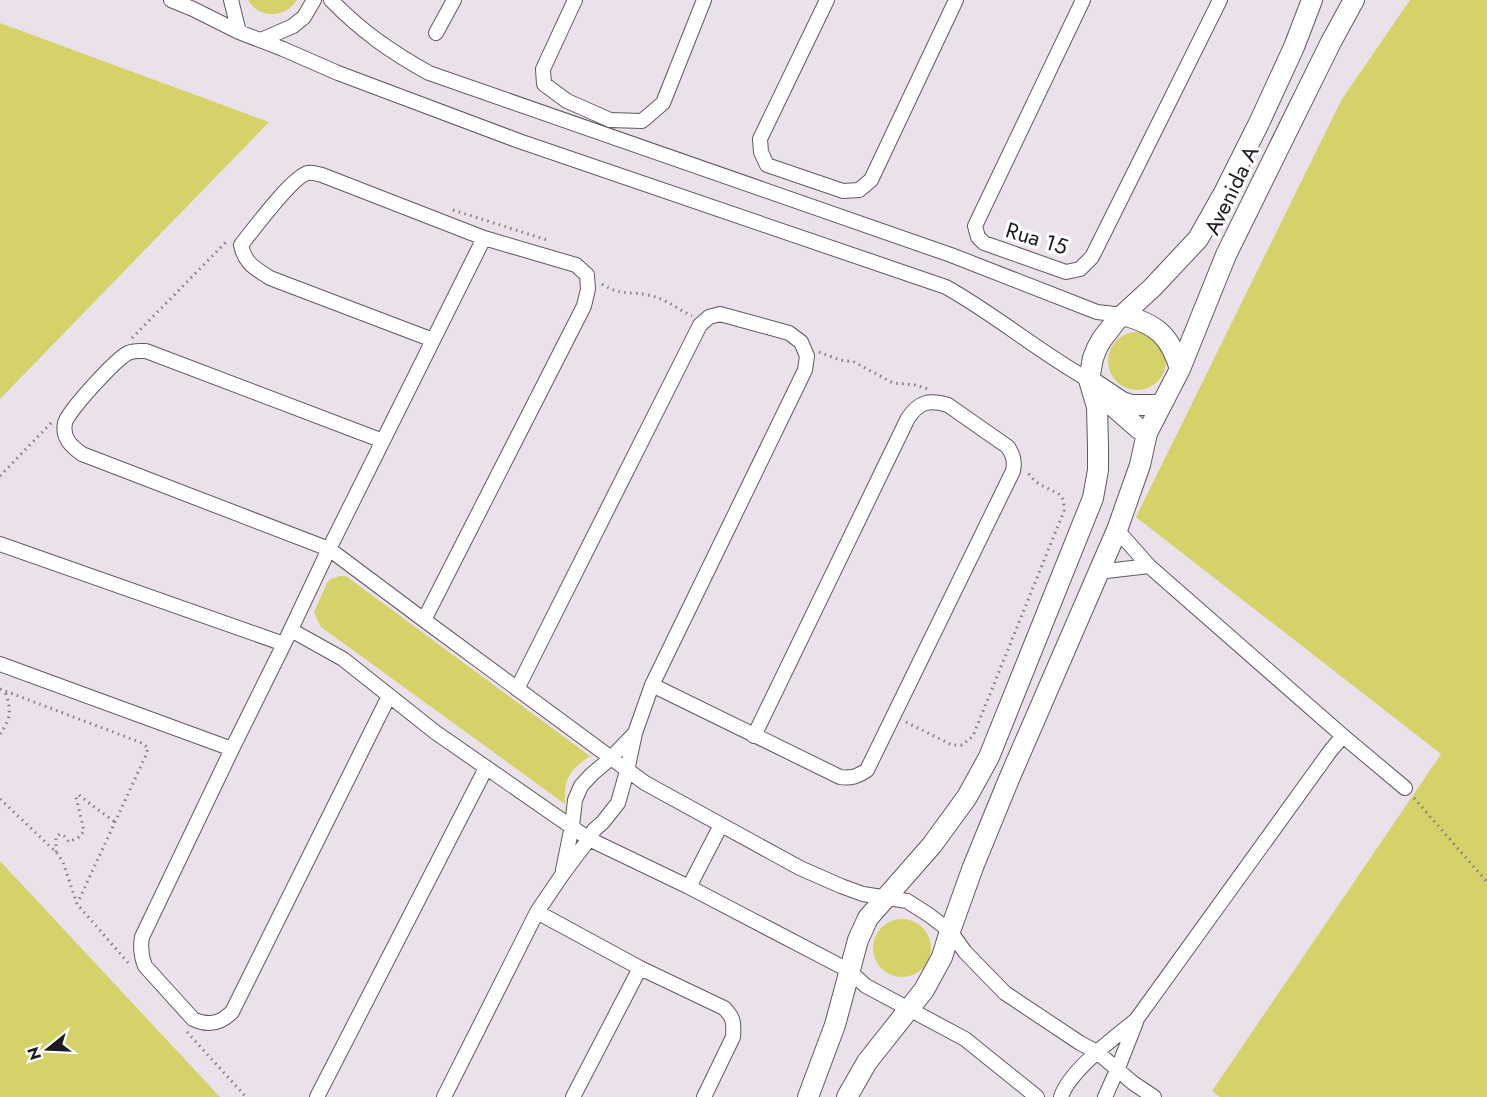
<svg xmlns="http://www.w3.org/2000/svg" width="1487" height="1097" font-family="Jost,sans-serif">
	<rect width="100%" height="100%" fill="#eae1eb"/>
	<!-- green -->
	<path fill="#d6d26a" d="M248 0H297C285 18 260 20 248 0Z
		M1410 0H1487V1097H1220L1212 1091 1441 754 1136 517 1342 99Z
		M0 23 269 122 0 399Z
		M1108 361a29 29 0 1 1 58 0a29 29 0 1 1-58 0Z
		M340 576H346L590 756C569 770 564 779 565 804L321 627 316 617 314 612 327 583 331 579Z
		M0 861 220 1097H0Z
		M873 948a29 29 0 1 1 58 0a29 29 0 1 1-58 0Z"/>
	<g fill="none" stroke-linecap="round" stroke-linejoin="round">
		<defs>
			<path id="minor" d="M171 0 193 9 239 32 283 49 338 73 519 141 946 287C996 315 1039 352 1089 380
				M231 0 239 32
				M331 0C361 31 391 52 429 73L951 255 1097 312 1123 315
				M575 0 543 69 544 84 567 101 610 120 642 121 663 103 704 0
				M827 0 760 139 761 152 767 165 843 191 859 190 871 180 956 0
				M1083 0 975 226 978 237 984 243 1066 272 1080 269 1092 257 1220 0
				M436 33 454 0
				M261 40 293 26 304 17 314 0
				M383 441 146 351C139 351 134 350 128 353 116 359 67 412 65 423 62 438 71 446 82 454L329 549 424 620 645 783 800 868 841 886 863 894 907 901 929 915 950 931 965 952 1005 993 1080 1043 1097 1052 1133 1083 1154 1097
				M1117 530 1149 566 1343 736 1405 788
				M0 544 284 644
				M1098 572 1149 566
				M424 620 584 306 588 289 587 275 576 265 484 238 322 175C318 174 312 172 308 173 294 175 252 231 241 245 245 264 255 268 270 278L433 340
				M291 630 343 659 435 732 589 839 689 887 848 970 866 986 965 1039 1037 1097
				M0 664 232 749
				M652 685 840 777C851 779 858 776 867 770L1013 471C1015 461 1013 455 1008 447L948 405C929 399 919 402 908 418L754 736
				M389 696 232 1012C220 1024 208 1026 193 1019L145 966C141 956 140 948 142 937L232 749 284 644 329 549 484 238
				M563 870 572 826 575 800 581 786 591 775 611 758 634 734
				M689 887 721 825
				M537 912 640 968 724 1008C734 1018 734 1023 733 1037L704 1097
				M317 1097 486 768
				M444 1097 537 912 562 875 589 839 594 830 603 822 618 803 627 771 635 733 652 685 805 370 807 356 801 342 789 333 720 314 709 317 700 325 517 689
				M573 1097 640 968
				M1061 1097C1069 1071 1115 1037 1136 1020L1331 750 1343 736
				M1105 1097 1118 1068 1136 1022"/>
			<path id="secondary" d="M1123 315C1156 324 1170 335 1180 369
				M1089 380 1122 402 1132 405H1161
				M1106 400 1138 428 1147 433
				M808 1097 835 1025 858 940 868 918 932 845 967 797 989 757 1093 498 1098 470V446L1097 407 1089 380 1093 358 1097 348 1102 339 1116 321 1152 288 1198 239 1224 193 1259 123 1294 47 1312 0
				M847 1097 867 1062 924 990 942 957 950 931 973 867 1009 779 1117 530 1140 465 1147 433 1180 369 1226 255 1331 42 1354 0"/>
		</defs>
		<!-- minor casing -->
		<use href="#minor" stroke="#605861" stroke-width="16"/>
		<!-- secondary casing -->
		<use href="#secondary" stroke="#605861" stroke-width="22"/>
		<!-- path -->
		<path stroke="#837d84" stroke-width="3" stroke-dasharray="1.5 4.5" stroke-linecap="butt" d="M453 210 547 240
			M602 284C621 296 628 291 648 295 665 298 677 309 692 316
			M132 338 228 240
			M819 352 840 360 854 362 893 383 915 385 928 389
			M0 476 51 423
			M0 689 142 743 148 748 146 755 78 902
			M906 722 952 745H962L973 736 1064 511C1064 492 1059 495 1045 487 1038 484 1031 478 1027 471
			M0 734C12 717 11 710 5 691
			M1414 798 1487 882
			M0 799 56 852 63 862 77 904 130 965
			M56 852V837L60 834 64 836 69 842 79 837 84 831 76 797 79 795 93 806 115 822
			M187 1032 246 1097"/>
		<!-- minor -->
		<use href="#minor" stroke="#fff" stroke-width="14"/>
		<!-- secondary -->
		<use href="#secondary" stroke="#fff" stroke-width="20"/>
	</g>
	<g text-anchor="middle" stroke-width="6" stroke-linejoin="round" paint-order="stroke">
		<!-- street labels -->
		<g font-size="22" fill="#1e1b1e" stroke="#fff">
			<text transform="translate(1231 190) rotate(-64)" y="8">Avenida A</text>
			<text transform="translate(1037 238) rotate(17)" y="8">Rua 15</text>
		</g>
	</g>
	<!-- north arrow -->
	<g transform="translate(48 1049) rotate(252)" stroke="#ffffff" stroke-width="4.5" paint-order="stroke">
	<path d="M0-4.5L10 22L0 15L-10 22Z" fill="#1e1b1e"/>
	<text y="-9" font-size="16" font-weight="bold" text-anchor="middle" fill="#1e1b1e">N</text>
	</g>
</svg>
